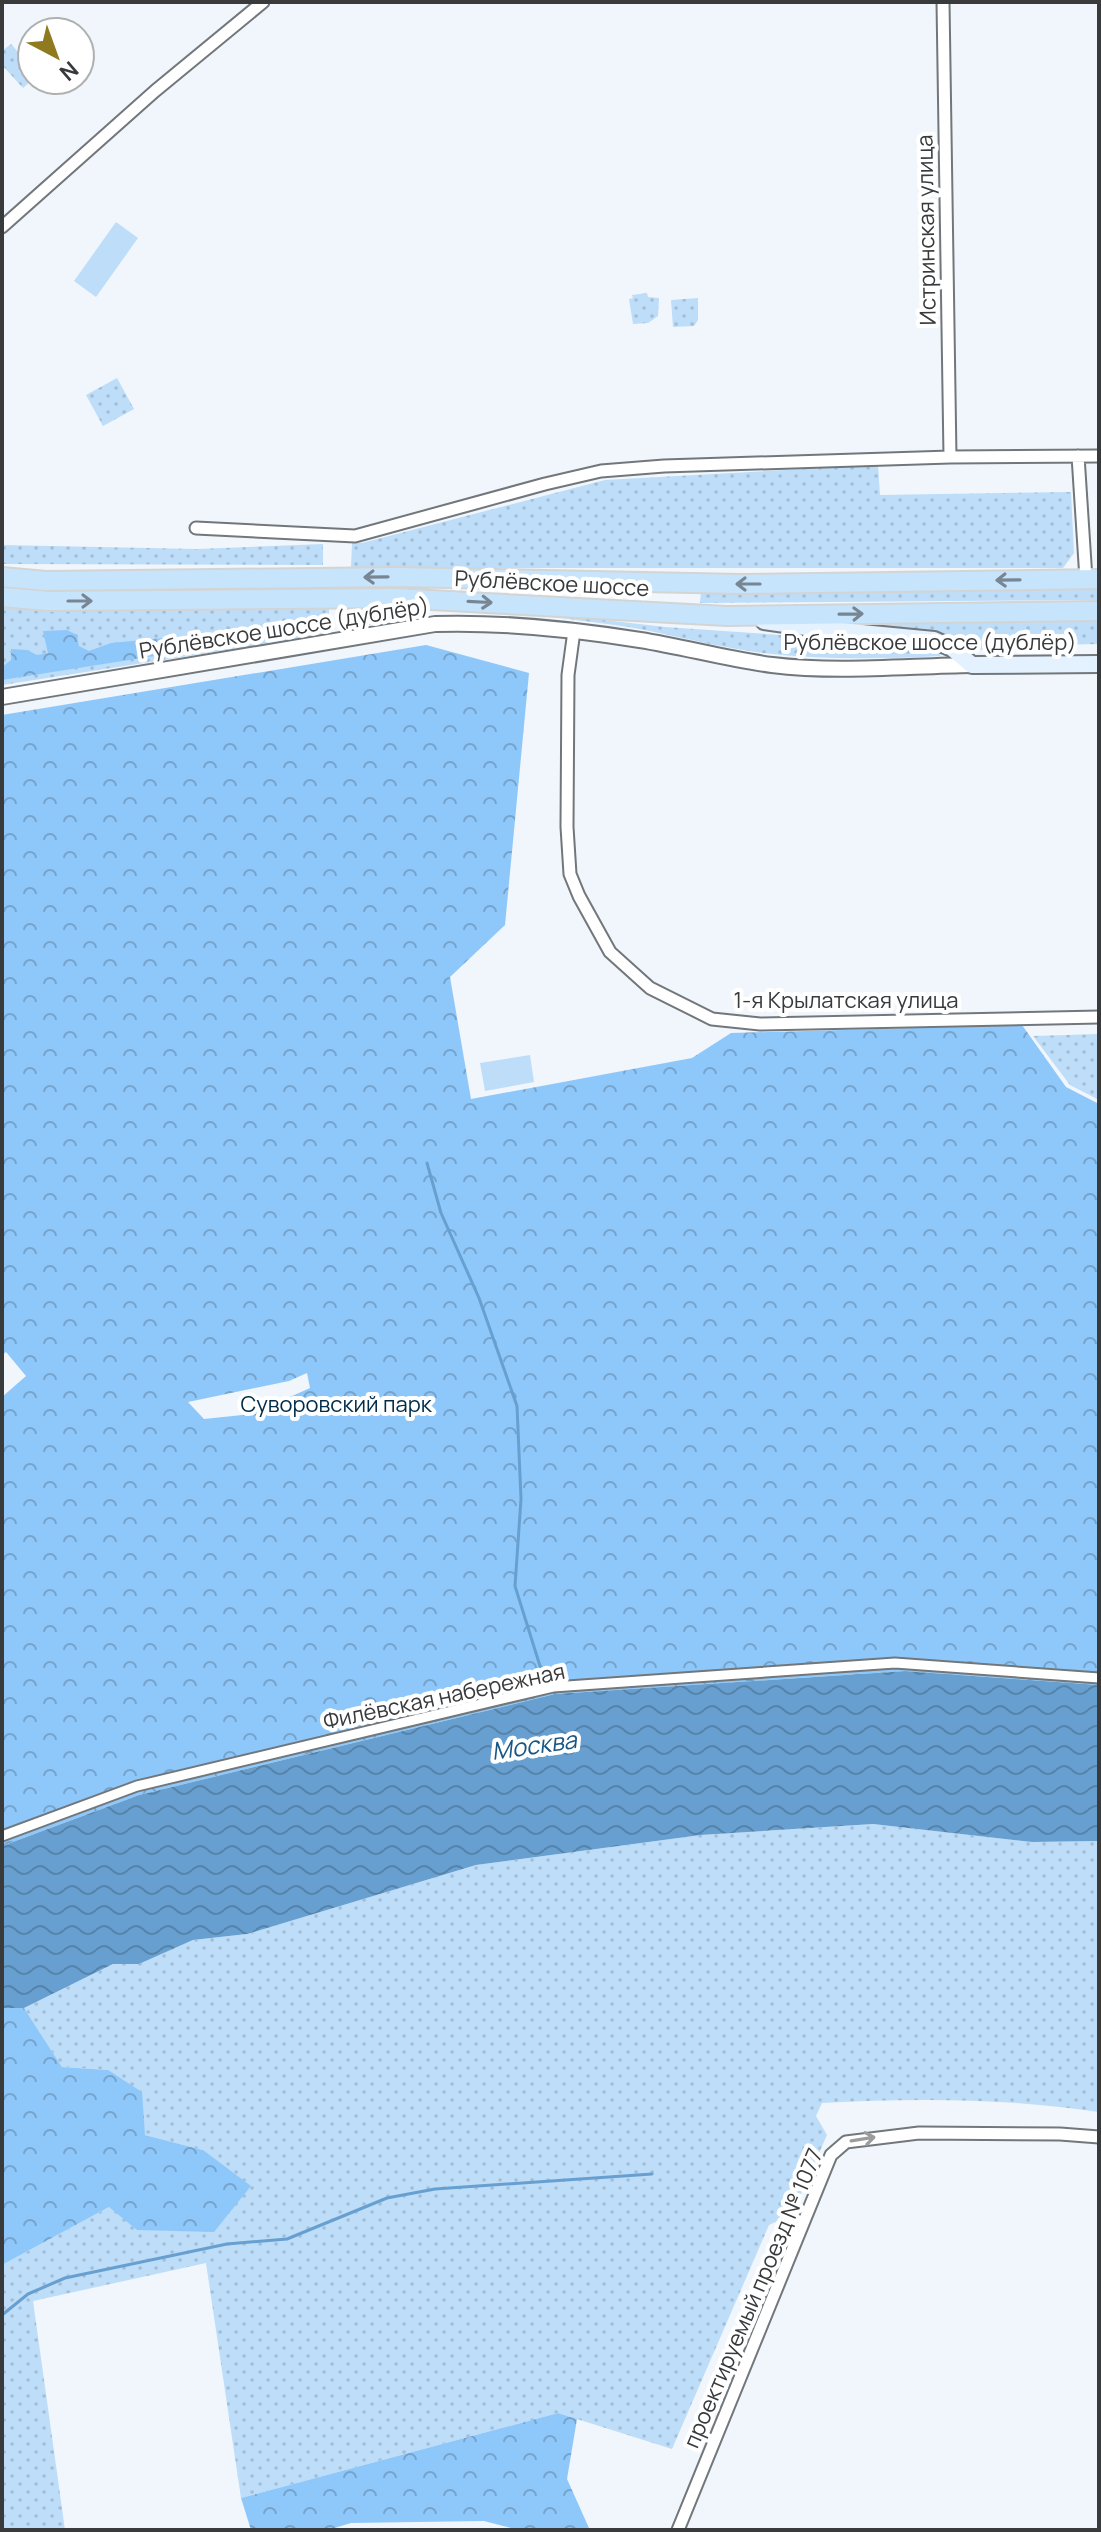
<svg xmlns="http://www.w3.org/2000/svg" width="1101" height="2532" font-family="Manrope,sans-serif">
	<defs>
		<pattern id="grass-dots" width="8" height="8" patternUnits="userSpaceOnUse" patternTransform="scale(2)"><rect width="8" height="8" fill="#bdddf9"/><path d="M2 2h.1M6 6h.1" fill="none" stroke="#a3bed6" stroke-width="1.8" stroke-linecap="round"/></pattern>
		<pattern id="forest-crowns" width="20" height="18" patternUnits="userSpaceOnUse" patternTransform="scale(2)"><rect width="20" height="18" fill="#8ec8fa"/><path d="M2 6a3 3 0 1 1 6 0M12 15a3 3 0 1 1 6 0" fill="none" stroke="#75a3cc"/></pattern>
		<pattern id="water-waves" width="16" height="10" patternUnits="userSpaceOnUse" patternTransform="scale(2)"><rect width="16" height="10" fill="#67a0d0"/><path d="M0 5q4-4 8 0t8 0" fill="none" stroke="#5683aa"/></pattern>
	</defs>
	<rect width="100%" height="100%" fill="#f0f6fb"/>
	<!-- grass -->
	<path fill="url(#grass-dots)" d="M11 44 32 68V80L23 88 2 65V51Z
		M647 293 648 297 659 298 658 316 648 323 633 324 629 299 633 298 632 295Z
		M698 298V320L694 326 673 327 671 300Z
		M117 378 134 409 103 426 86 395Z
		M878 465 880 495 1071 492 1074 553 1063 568H351L352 543H362L605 480Z
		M323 544V565L2 564V545L197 549Z
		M1099 587V600L700 603 701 592Z
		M2 608H329V634L2 685Z
		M342 609H395L400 616 397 619 342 631Z
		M543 613 665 627 925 645 943 650 940 656C882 659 821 660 763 653 726 648 691 640 655 632 618 624 578 621 540 615Z
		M1099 621V644L1045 645 976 650 957 636 953 639 934 632 842 625Z
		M1099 1034V1100L1070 1085 1033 1036Z
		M873 1824 1032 1842 1099 1841V2112C1008 2098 913 2098 822 2103L816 2116 827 2135 792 2214 769 2225 672 2449 558 2413 241 2498 206 2263 33 2301 65 2530H2V2265L109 2207 203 2150 145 2135 108 2070 62 2067 24 2008 113 1964H139L193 1940 247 1934 476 1865 701 1835Z"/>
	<!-- forest -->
	<path fill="url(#forest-crowns)" fill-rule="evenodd" d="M67 630 77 635 79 646 89 651 111 643 184 636 196 630 208 638 205 648 2 680V667L11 660V649L27 650 37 655 48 653 43 631Z
		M426 645 529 673 505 925 450 977 471 1099 692 1058 731 1033 1022 1025 1066 1087 1099 1104V1685L905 1671 555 1694 139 1795 2 1846V1397L26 1376 6 1352 2 1355V715ZM307 1373 310 1388 252 1414 204 1419 188 1402 289 1381Z
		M2 2008H24L62 2067 108 2070 142 2092 145 2135 203 2150 251 2186 214 2232 137 2230 109 2207 2 2265Z
		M558 2413 577 2419 567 2479 589 2528 579 2530H519L484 2521 351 2523 328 2530H251L241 2498Z"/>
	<!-- pitch -->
	<path fill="#bdddf9" d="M116 222 138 238 96 297 74 281Z
		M530 1055 534 1082 485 1091 480 1063Z"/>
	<!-- water -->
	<path fill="url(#water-waves)" d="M905 1671 1099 1685V1841L1032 1842 873 1824 701 1835 476 1865 247 1934 193 1940 139 1964H113L24 2008H2V1846L139 1795 555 1694Z"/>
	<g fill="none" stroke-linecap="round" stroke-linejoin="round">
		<!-- stream -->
		<path stroke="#67a0d0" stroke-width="3" d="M427 1163 441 1213 479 1298 517 1406 521 1499 515 1586 540 1666 550 1675 549 1682 555 1694
			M2 2315 28 2294 65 2278 227 2244 287 2239 387 2198 435 2189 652 2174"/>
		<defs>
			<path id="pedestrian" d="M2 1836 137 1786 553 1687 895 1663 1099 1678"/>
			<path id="minor" d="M943 2 950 457
				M2 227 155 91 263 2
				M1078 456 1086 579
				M196 528 355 536 545 484 601 471 664 466 950 457 1099 456
				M574 631 568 675 567 827 570 874 579 896 610 952 650 988 712 1019 760 1024 1099 1017
				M678 2530 831 2155 846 2142 919 2133 1060 2134 1099 2137"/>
			<path id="tertiary" d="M2 697 435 624C504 622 572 629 640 640 684 647 727 659 772 665 837 673 906 666 972 665"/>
			<path id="secondary" d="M764 621 820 629 934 640 952 648 972 665 1099 664"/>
			<path id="primary" d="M2 577 46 581 397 577 741 584 1099 579
				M2 597 49 601 394 598 727 616 1099 611"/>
		</defs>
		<!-- pedestrian casing -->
		<use href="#pedestrian" stroke="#72777b" stroke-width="13"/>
		<!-- minor casing -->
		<use href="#minor" stroke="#72777b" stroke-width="15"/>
		<!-- tertiary casing -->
		<use href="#tertiary" stroke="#72777b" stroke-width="18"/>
		<!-- secondary casing -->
		<use href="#secondary" stroke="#72777b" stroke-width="20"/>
		<!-- primary casing -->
		<use href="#primary" stroke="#d3d4d4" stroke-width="22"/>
		<!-- pedestrian -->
		<use href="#pedestrian" stroke="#fff" stroke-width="9"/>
		<!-- minor -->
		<use href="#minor" stroke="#fff" stroke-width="11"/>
		<!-- tertiary -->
		<use href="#tertiary" stroke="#fff" stroke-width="14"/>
		<!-- secondary -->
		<use href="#secondary" stroke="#e3f2fe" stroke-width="16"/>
		<!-- primary -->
		<use href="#primary" stroke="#c7e4fd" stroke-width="18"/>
	</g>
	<!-- one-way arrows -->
	<defs><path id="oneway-shaft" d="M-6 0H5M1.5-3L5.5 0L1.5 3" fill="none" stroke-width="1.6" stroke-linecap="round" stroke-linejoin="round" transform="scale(2)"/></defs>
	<g stroke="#788693">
		<use href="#oneway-shaft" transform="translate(376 577) rotate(179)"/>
		<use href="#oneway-shaft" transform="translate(1008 580) rotate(179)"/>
		<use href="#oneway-shaft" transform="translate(748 584) rotate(180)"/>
		<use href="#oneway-shaft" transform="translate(80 601)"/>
		<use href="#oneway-shaft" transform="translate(480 602) rotate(3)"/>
		<use href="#oneway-shaft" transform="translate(851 614) rotate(-1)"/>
	</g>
	<use stroke="#9c9c9e" href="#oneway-shaft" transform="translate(863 2139) rotate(-9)"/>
	<g text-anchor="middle" stroke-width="8" stroke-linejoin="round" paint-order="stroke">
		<!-- street labels -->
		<g font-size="22" fill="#383a3c" stroke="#fff">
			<text transform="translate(926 230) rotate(-91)" y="8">Истринская улица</text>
			<text transform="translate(552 583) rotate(3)" y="8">Рублёвское шоссе</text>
			<text transform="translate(284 628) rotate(-9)" y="8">Рублёвское шоссе (дублёр)</text>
			<text x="930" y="650">Рублёвское шоссе (дублёр)</text>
			<text x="846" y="1008">1-я Крылатская улица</text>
			<text transform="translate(444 1696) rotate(-12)" y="8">Филёвская набережная</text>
			<text transform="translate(753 2298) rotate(-67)" y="8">проектируемый проезд № 1077</text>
		</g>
		<!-- park labels -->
		<g font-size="22" fill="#002c4b" stroke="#fff">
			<text x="336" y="1412">Суворовский парк</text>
		</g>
		<!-- water labels -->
		<g font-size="24" font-style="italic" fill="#175785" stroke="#fff">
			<text transform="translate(534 1746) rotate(-8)" y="8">Москва</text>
		</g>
	</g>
	<!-- border -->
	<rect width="1101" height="2532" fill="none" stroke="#383a3c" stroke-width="8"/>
	<!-- north arrow -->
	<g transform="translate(56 56) rotate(139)"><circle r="38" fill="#ffffff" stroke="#afb0b1" stroke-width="2"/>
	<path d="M0-6L14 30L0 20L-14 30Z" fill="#8f7a20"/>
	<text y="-12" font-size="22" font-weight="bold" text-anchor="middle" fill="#383a3c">N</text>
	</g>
</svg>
